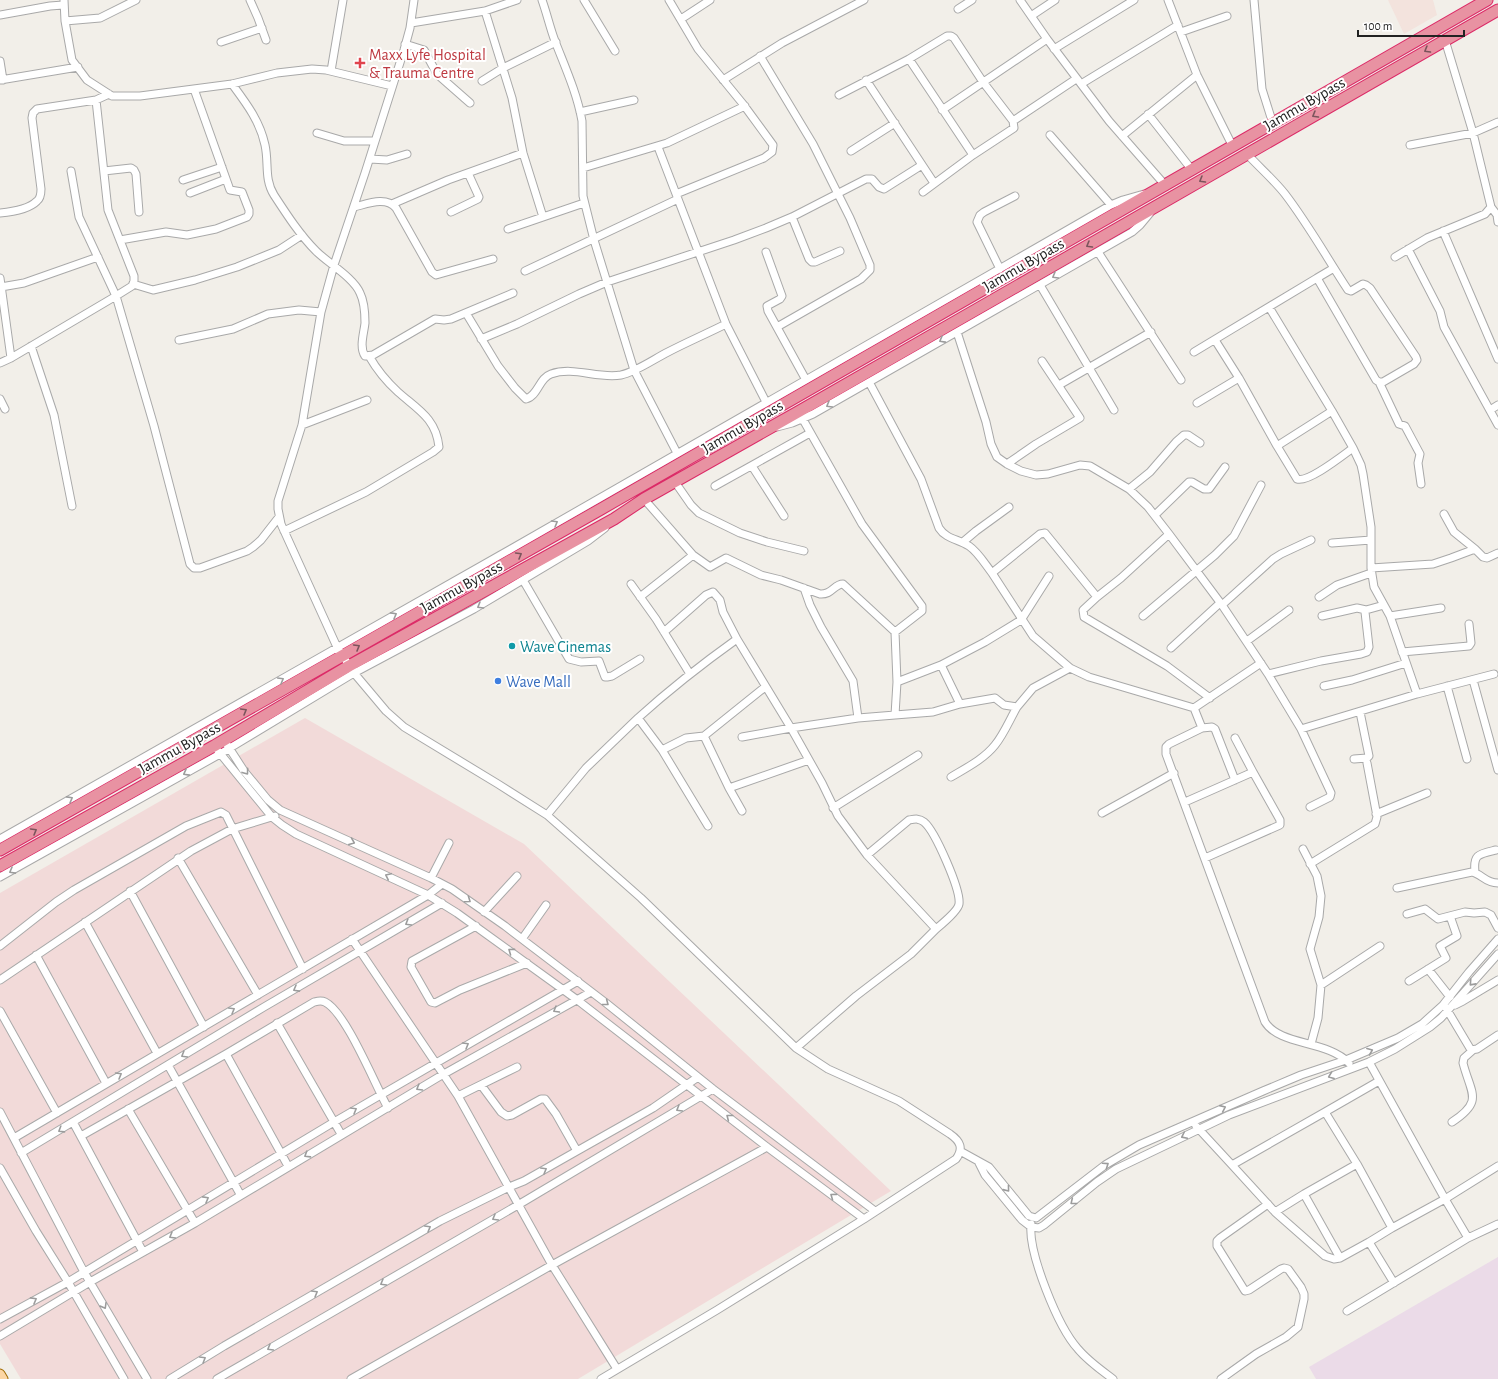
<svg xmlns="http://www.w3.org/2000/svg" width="1498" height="1379" font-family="'Alegreya Sans',sans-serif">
	<rect width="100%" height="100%" fill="#f2efe9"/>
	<!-- commercial -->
	<path fill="#f2dad9" d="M305 718 524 844 891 1191 578 1379H21L0 1344V893Z"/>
	<!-- industrial -->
	<path fill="#ebdbe8" d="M1498 1257V1379H1316L1309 1367Z"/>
	<!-- military -->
	<path fill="#f3e3dd" d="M1388 0H1433L1437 15 1404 34Z"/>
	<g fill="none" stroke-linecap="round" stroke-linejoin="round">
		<defs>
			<path id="minor" d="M64 0 65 21 72 60 87 80 112 96H140L232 84 277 73 312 69 326 70 392 86
				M250 0 258 18 266 40
				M414 0 410 28 404 50 365 173 334 265 321 312 302 425 278 501V509L281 524 337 647 354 673 386 711 404 727 498 784 547 815 641 898 796 1048 828 1069 899 1101 950 1134C960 1141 964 1148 956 1159L864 1219 717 1310 601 1379
				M542 0C547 14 550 28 555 41 565 67 577 93 582 121L583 196 594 240 634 370 677 453
				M584 0 615 51
				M669 0 698 49 743 104 773 145 772 152 764 158 676 194
				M1020 0 1047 39 1109 121 1165 185
				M1168 0 1197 75 1233 147
				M1254 0 1262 89 1273 124
				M958 9 972 0
				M485 11 512 98 523 153 543 217
				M0 15 50 6 63 5
				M1031 16 1055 0
				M681 19 710 0
				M65 21 100 18 136 0
				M411 23 485 11 517 0
				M1181 32 1227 16
				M221 42 262 28
				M405 44 424 50 437 74 470 103
				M1054 49 1134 0
				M760 56 813 144 850 218 870 265V270L861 279 777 327
				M909 59 973 155
				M0 61 3 80
				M331 71 343 0
				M0 80 78 67
				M723 80 782 43 864 0
				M866 80 934 183
				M482 81 503 68 556 42
				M232 84C246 103 260 121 265 145 269 163 264 179 274 195 287 215 300 235 316 251 328 263 354 278 360 293 364 301 365 314 365 323 364 333 359 347 365 356L373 355 435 319 444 320 451 319 513 293
				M1081 84 1178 25
				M839 95 909 59 947 36H951L954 38 983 82 1013 121 1014 128 973 155 923 192
				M942 110 1047 39
				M580 112 634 100
				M1148 114 1192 170
				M1013 121 1076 79
				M317 133 344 141H375
				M1050 135 1111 205
				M1122 136 1197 75
				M1410 145 1473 133 1498 122
				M658 147 726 324 766 402
				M851 151 895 123
				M1247 154C1260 168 1274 180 1285 194 1308 224 1327 258 1348 290L1351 291 1363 284 1366 285 1370 288 1416 357 1417 360 1414 364 1383 382H1379L1376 380 1317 278 1334 268
				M370 159 387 160 407 154
				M583 168 667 143 745 106
				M71 171 79 217 116 296 154 426 190 564 194 568H200L247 551 253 547 261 540 279 517
				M104 171 131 168 134 170 136 174 139 212
				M183 180 222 167
				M190 193 226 179
				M392 204 448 180 523 153
				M354 207C367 204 386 196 396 208L432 272 436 275 493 259
				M1491 207 1497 215 1498 222
				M451 212 478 199 479 197 468 173
				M0 213C11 212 29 209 37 201 41 198 41 193 41 189L32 118 33 113 37 109 96 100 109 94
				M792 217 809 259 812 262H815L840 251
				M508 229 584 203
				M1443 231 1498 359
				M120 240 166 232 187 235 216 229 247 217 249 214V210L242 192 230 190 194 89
				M1408 249 1440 311 1444 327 1498 425
				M766 252 782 296 780 299 767 306 768 311 806 380
				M1098 252 1181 380
				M1395 257 1427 238 1485 214 1491 207 1473 133 1445 40
				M1000 269 977 222 980 215 984 212 1015 196
				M525 271 678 199
				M0 278 11 358
				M133 284 153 290 195 280 237 267 279 250 302 235
				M1040 285 1114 410
				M1 287 24 283 98 257
				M466 313 498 366 515 388 526 399C538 396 539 378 551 374 574 366 597 379 621 375 636 372 654 359 668 352 687 342 706 334 726 324
				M957 332 986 422 991 444 997 457 1007 464 1021 471 1036 475 1048 474 1080 465 1090 466 1129 489 1148 507 1169 534 1222 605 1268 674 1301 729 1331 793 1330 797 1310 807
				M481 339 517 324 579 294 607 282 734 240 766 228 792 217 866 179H872L879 187 884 189 922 165
				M179 340 233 329 268 314 299 310 321 312
				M1215 340 1239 378 1277 446 1332 411 1269 307
				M31 346 54 415 72 506
				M1194 352 1317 278
				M0 363 11 358 116 296 132 286 134 281V276L108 210 96 100
				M869 382 921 479 939 528C946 539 958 539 969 546 978 552 985 564 992 573
				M1379 382 1399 424 1405 426 1420 454 1418 463 1421 484
				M1059 385 1151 332
				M0 399 5 409
				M1197 403 1239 378
				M1490 410 1498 405
				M801 416 862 524 922 606V611L895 632 897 682
				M302 425 367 400
				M777 427 792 423 813 414 1132 232 1140 225 1150 213
				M1277 446 1297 479C1308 483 1342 456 1353 448L1332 411
				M1353 448 1361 465 1363 474 1371 527V568L1433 564 1451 558 1475 549 1454 532 1444 514
				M1007 464 1036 444 1080 418 1042 361
				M752 466 784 516
				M675 482 691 505 699 513 740 533 767 542 804 551
				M715 486 810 433
				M1129 489 1150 472 1176 442 1184 435H1188L1200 443
				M1155 515 1189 482H1192L1204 489H1209L1225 467
				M284 531 366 492 433 452 439 447C436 418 417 409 398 392 386 381 377 370 369 356
				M1169 534 1121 578 1097 597 1045 533 1040 534 992 573 1033 636 1070 668 1089 677 1194 708 1261 663
				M963 542 976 531 1009 507
				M1332 543 1371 540
				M1475 549 1483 557 1487 558 1498 553
				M693 555 710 567 726 558 761 575 781 580 820 594C832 595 834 584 843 584L895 632
				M1371 568 1374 587 1390 616 1441 608
				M1049 576 1021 620 985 642 941 665 960 704 995 698 1004 705 1017 707 1033 688 1070 668
				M523 580 569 659 581 662 599 661 605 677H607L612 676 640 659
				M631 584 656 619 690 674
				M804 588 810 605 821 627 853 681 858 718 895 715
				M640 597 693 555 644 499
				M1097 597 1083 610 1084 617 1167 666 1210 698
				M1319 597 1337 585 1371 573
				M1222 605 1273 559 1281 554 1311 540
				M1143 616 1215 555 1234 536 1261 485
				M1322 616 1357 608 1366 610
				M1390 616 1417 694
				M664 632 706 595 713 592 720 600 723 612 737 639 791 728 858 718
				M1247 641 1289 610
				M1171 648 1220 603
				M1402 652 1469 646 1471 643 1469 624
				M941 665 897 682 895 715 933 712 960 704
				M1268 674 1321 661 1361 654 1367 652 1369 647 1365 612 1366 610 1384 605
				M1473 680 1498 770
				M1324 686 1352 680 1406 663
				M1447 686 1467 759
				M1194 708 1202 728 1169 744 1166 747V754L1265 1022C1280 1046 1327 1040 1349 1063
				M1202 728 1212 727 1215 729 1235 780
				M1301 729 1417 694 1494 674
				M704 736 686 738 662 750 708 826
				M742 737 791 728 822 783 838 816 867 855 936 929 911 954 856 996 796 1048
				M224 740 244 771 268 800 280 810 431 878 452 889 505 926 606 1003 713 1089 875 1211
				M214 746 272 817 282 825 296 834 428 895 457 913 576 999 767 1147 864 1219
				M662 750 638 718C669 690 702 664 737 639
				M1354 759 1367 758 1369 756 1360 712
				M951 777C966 768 984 759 995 745 1004 734 1010 719 1017 707
				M729 788 704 736 765 687
				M1185 802 1253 772 1235 738
				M833 808 918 755
				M742 811 729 788 809 760
				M1102 813 1174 773
				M1376 814 1427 793
				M547 815 586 768 638 718
				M0 839 511 549 1111 205 1123 200 1144 194
				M1303 849 1317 876 1321 896 1319 917 1310 949 1321 985 1318 1018 1311 1044
				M867 855 909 820C915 819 919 818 924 822 935 831 961 890 959 904 958 911 942 924 936 929
				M178 858 258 995
				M1205 858 1280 825V820L1253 772
				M1310 864 1375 824 1377 817 1376 811 1367 763
				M1475 872C1473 854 1479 854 1496 850
				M0 877 220 754 354 673 474 609 588 541 605 528
				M431 878 449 843
				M1397 888 1472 872C1482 874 1485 883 1498 883
				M130 891 204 1027
				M484 912 517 876
				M1407 914 1425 909 1438 919 1465 912 1474 913 1485 912 1491 915 1498 928
				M85 922 157 1053
				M476 926 412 961 411 967 431 1002 435 1003 460 990 527 963
				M352 939 458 1096 552 1265 617 1369
				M522 939 546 905
				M0 946 56 902 74 890 186 826 221 812 226 815 303 969
				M36 955 106 1083
				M1428 969 1450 997
				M0 980 191 851 232 829 275 816
				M1409 981 1446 958 1440 946 1457 936 1450 916
				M1321 985 1380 946
				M1455 1005 1463 1001 1498 980
				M1446 1008 1471 1050 1477 1049 1498 1035
				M0 1011 57 1113
				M277 1023 341 1134
				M226 1054 288 1166
				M1369 1062 1445 1199 1498 1166
				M168 1065 240 1194
				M1379 1081 1325 1112 1357 1164 1392 1228
				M481 1085 501 1112 507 1116 512 1115 541 1099H545L556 1114 577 1151
				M458 1096 517 1067
				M128 1109 195 1223
				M0 1112 84 1272 147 1379
				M73 1122 143 1252
				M1452 1122C1484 1101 1471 1094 1463 1063L1464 1058 1473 1050
				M1196 1126 1232 1165 1325 1112
				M81 1136 226 1054 314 1002C318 1001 321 1000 325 1002 346 1012 375 1085 388 1108
				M14 1138 428 895 442 884
				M960 1151 989 1167 1029 1216 1036 1218 1105 1165 1139 1145 1263 1091 1301 1075 1346 1060 1398 1038 1422 1024 1443 1005 1469 972 1498 939
				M21 1153 264 1007 442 903
				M979 1163 985 1175 1022 1220 1031 1227 1039 1228 1044 1225 1097 1182 1116 1169 1229 1115 1369 1062 1395 1049 1430 1027 1441 1018 1498 954
				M1357 1164 1304 1194 1340 1258 1369 1242
				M1232 1165 1275 1212 1304 1194
				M0 1168 36 1231 68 1282 124 1379
				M1275 1212 1325 1256 1334 1259 1340 1258
				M1031 1224C1028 1253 1058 1327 1078 1349 1088 1361 1101 1370 1113 1379
				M1394 1283 1369 1242 1392 1228 1445 1199 1468 1238 1498 1224
				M1347 1311 1468 1238
				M0 1319 68 1282 334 1122 578 981
				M0 1336 90 1282 195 1223 442 1075 591 992
				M170 1379 224 1346 440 1221 509 1187 524 1181 577 1151 653 1108 698 1077
				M217 1379 518 1205 713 1089
				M351 1379 552 1265 767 1147
				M1221 1379 1256 1354 1286 1337 1298 1327 1304 1299V1294L1301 1287 1288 1269 1284 1268 1281 1269 1249 1290 1245 1291 1217 1246V1241L1220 1238 1268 1204"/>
			<path id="major" d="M0 1374 3 1379"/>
			<path id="highway" d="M0 850 601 509 1487 0
				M0 866 214 746 349 666 614 519 644 499 798 412 1498 10"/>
		</defs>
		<!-- minor casing -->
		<use href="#minor" stroke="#a9a9a9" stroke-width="9"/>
		<!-- major casing -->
		<use href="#major" stroke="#a06b00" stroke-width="11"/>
		<!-- highway casing -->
		<use href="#highway" stroke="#dc2a67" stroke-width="13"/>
		<!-- minor -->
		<use href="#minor" stroke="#fff" stroke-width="7"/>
		<!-- major -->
		<use href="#major" stroke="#fcd6a4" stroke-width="9"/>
		<!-- highway -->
		<use href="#highway" stroke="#e892a2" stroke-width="11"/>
	</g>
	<!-- one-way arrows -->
	<defs><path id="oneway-chevron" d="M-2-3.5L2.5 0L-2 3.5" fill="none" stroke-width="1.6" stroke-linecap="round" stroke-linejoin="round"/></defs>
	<g stroke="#7b545c">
		<use href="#oneway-chevron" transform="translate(1427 50) rotate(150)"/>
		<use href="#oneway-chevron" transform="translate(1315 115) rotate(150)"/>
		<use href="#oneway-chevron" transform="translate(1202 180) rotate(150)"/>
		<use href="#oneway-chevron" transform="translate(1089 245) rotate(150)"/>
		<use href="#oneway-chevron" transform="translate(519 555) rotate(-30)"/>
		<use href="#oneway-chevron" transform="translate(357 647) rotate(-30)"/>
		<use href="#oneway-chevron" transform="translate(244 711) rotate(-30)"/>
		<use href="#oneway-chevron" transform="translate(34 831) rotate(-30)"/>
	</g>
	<g stroke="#9c9c9c">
		<use href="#oneway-chevron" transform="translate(1055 276) rotate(150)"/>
		<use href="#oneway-chevron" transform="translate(942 340) rotate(151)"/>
		<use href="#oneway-chevron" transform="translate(829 405) rotate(150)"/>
		<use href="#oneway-chevron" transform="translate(555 523) rotate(-30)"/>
		<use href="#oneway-chevron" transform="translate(480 606) rotate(150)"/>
		<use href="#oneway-chevron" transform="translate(394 615) rotate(-29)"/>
		<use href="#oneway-chevron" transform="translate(281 680) rotate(-30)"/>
		<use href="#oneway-chevron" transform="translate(246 772) rotate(54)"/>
		<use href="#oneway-chevron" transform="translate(186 773) rotate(152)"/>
		<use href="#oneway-chevron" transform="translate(70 799) rotate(-29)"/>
		<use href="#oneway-chevron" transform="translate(352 842) rotate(23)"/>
		<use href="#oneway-chevron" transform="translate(12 871) rotate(151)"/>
		<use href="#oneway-chevron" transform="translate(388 876) rotate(-155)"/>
		<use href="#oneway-chevron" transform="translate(468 900) rotate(35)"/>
		<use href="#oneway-chevron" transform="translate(408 923) rotate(149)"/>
		<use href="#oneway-chevron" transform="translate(511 951) rotate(-144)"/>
		<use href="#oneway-chevron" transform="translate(1472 983) rotate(132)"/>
		<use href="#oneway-chevron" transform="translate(296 989) rotate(151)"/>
		<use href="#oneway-chevron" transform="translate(606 1003) rotate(38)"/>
		<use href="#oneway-chevron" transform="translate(232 1010) rotate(-30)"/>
		<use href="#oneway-chevron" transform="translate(556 1010) rotate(150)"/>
		<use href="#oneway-chevron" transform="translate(466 1045) rotate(-30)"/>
		<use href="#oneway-chevron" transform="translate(1370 1051) rotate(-21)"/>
		<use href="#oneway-chevron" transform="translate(184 1055) rotate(149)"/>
		<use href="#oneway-chevron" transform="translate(119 1075) rotate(-30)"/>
		<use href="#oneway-chevron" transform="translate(1331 1076) rotate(159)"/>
		<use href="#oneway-chevron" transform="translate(419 1088) rotate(149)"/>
		<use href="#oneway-chevron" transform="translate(1223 1108) rotate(-24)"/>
		<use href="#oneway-chevron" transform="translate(679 1109) rotate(149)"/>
		<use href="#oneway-chevron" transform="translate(354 1110) rotate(-30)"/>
		<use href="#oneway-chevron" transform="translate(729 1117) rotate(-142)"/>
		<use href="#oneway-chevron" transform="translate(61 1130) rotate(148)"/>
		<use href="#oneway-chevron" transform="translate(1184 1136) rotate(154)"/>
		<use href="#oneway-chevron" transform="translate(307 1155) rotate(148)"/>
		<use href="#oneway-chevron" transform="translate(1106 1165) rotate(-34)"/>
		<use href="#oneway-chevron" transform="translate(544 1170) rotate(-30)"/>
		<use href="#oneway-chevron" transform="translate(1007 1189) rotate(51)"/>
		<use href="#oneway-chevron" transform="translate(833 1196) rotate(-144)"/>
		<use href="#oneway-chevron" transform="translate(206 1199) rotate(-29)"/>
		<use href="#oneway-chevron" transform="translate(1073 1202) rotate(141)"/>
		<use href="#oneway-chevron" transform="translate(495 1218) rotate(150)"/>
		<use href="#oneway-chevron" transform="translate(428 1228) rotate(-30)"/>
		<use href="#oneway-chevron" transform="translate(172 1236) rotate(150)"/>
		<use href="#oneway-chevron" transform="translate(383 1283) rotate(150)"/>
		<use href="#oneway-chevron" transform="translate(315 1293) rotate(-30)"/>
		<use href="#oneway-chevron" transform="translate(34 1300) rotate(-29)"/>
		<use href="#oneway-chevron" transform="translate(104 1306) rotate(60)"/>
		<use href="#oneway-chevron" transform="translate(270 1348) rotate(150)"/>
		<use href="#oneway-chevron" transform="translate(203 1359) rotate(-31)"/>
	</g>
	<!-- markers -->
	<path fill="#e0444e" stroke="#fff" stroke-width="1.5" d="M358 57h4v4h4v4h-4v4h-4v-4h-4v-4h4z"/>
	<circle fill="#0f9aa8" stroke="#fff" stroke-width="1.5" cx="512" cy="646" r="4"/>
	<circle fill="#3f7fe0" stroke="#fff" stroke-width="1.5" cx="498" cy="681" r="4"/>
	<g text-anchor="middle" stroke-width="4" stroke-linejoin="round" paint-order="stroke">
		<!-- health labels -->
		<g font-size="16" fill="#be3a42" stroke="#fff" text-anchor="start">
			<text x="369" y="60">Maxx Lyfe Hospital<tspan x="369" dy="18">&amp; Trauma Centre</tspan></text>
		</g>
		<!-- street labels -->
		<g font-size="16" fill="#222" stroke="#fff">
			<text transform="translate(1304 103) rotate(-30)" y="6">Jammu Bypass</text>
			<text transform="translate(1023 264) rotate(-30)" y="6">Jammu Bypass</text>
			<text transform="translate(742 426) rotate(-30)" y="6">Jammu Bypass</text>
			<text transform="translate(461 586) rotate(-29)" y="6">Jammu Bypass</text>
			<text transform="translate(179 747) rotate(-29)" y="6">Jammu Bypass</text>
		</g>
		<!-- culture labels -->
		<g font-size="16" fill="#0d838f" stroke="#fff" text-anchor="start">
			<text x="520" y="652">Wave Cinemas</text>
		</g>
		<!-- shop labels -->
		<g font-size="16" fill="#366cbe" stroke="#fff" text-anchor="start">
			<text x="506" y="687">Wave Mall</text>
		</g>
	</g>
	<!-- scale -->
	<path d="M1358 30v6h106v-6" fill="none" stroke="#222222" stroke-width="2"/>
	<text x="1364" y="30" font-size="12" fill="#222222" stroke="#ffffff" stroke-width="3" paint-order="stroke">100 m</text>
</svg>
